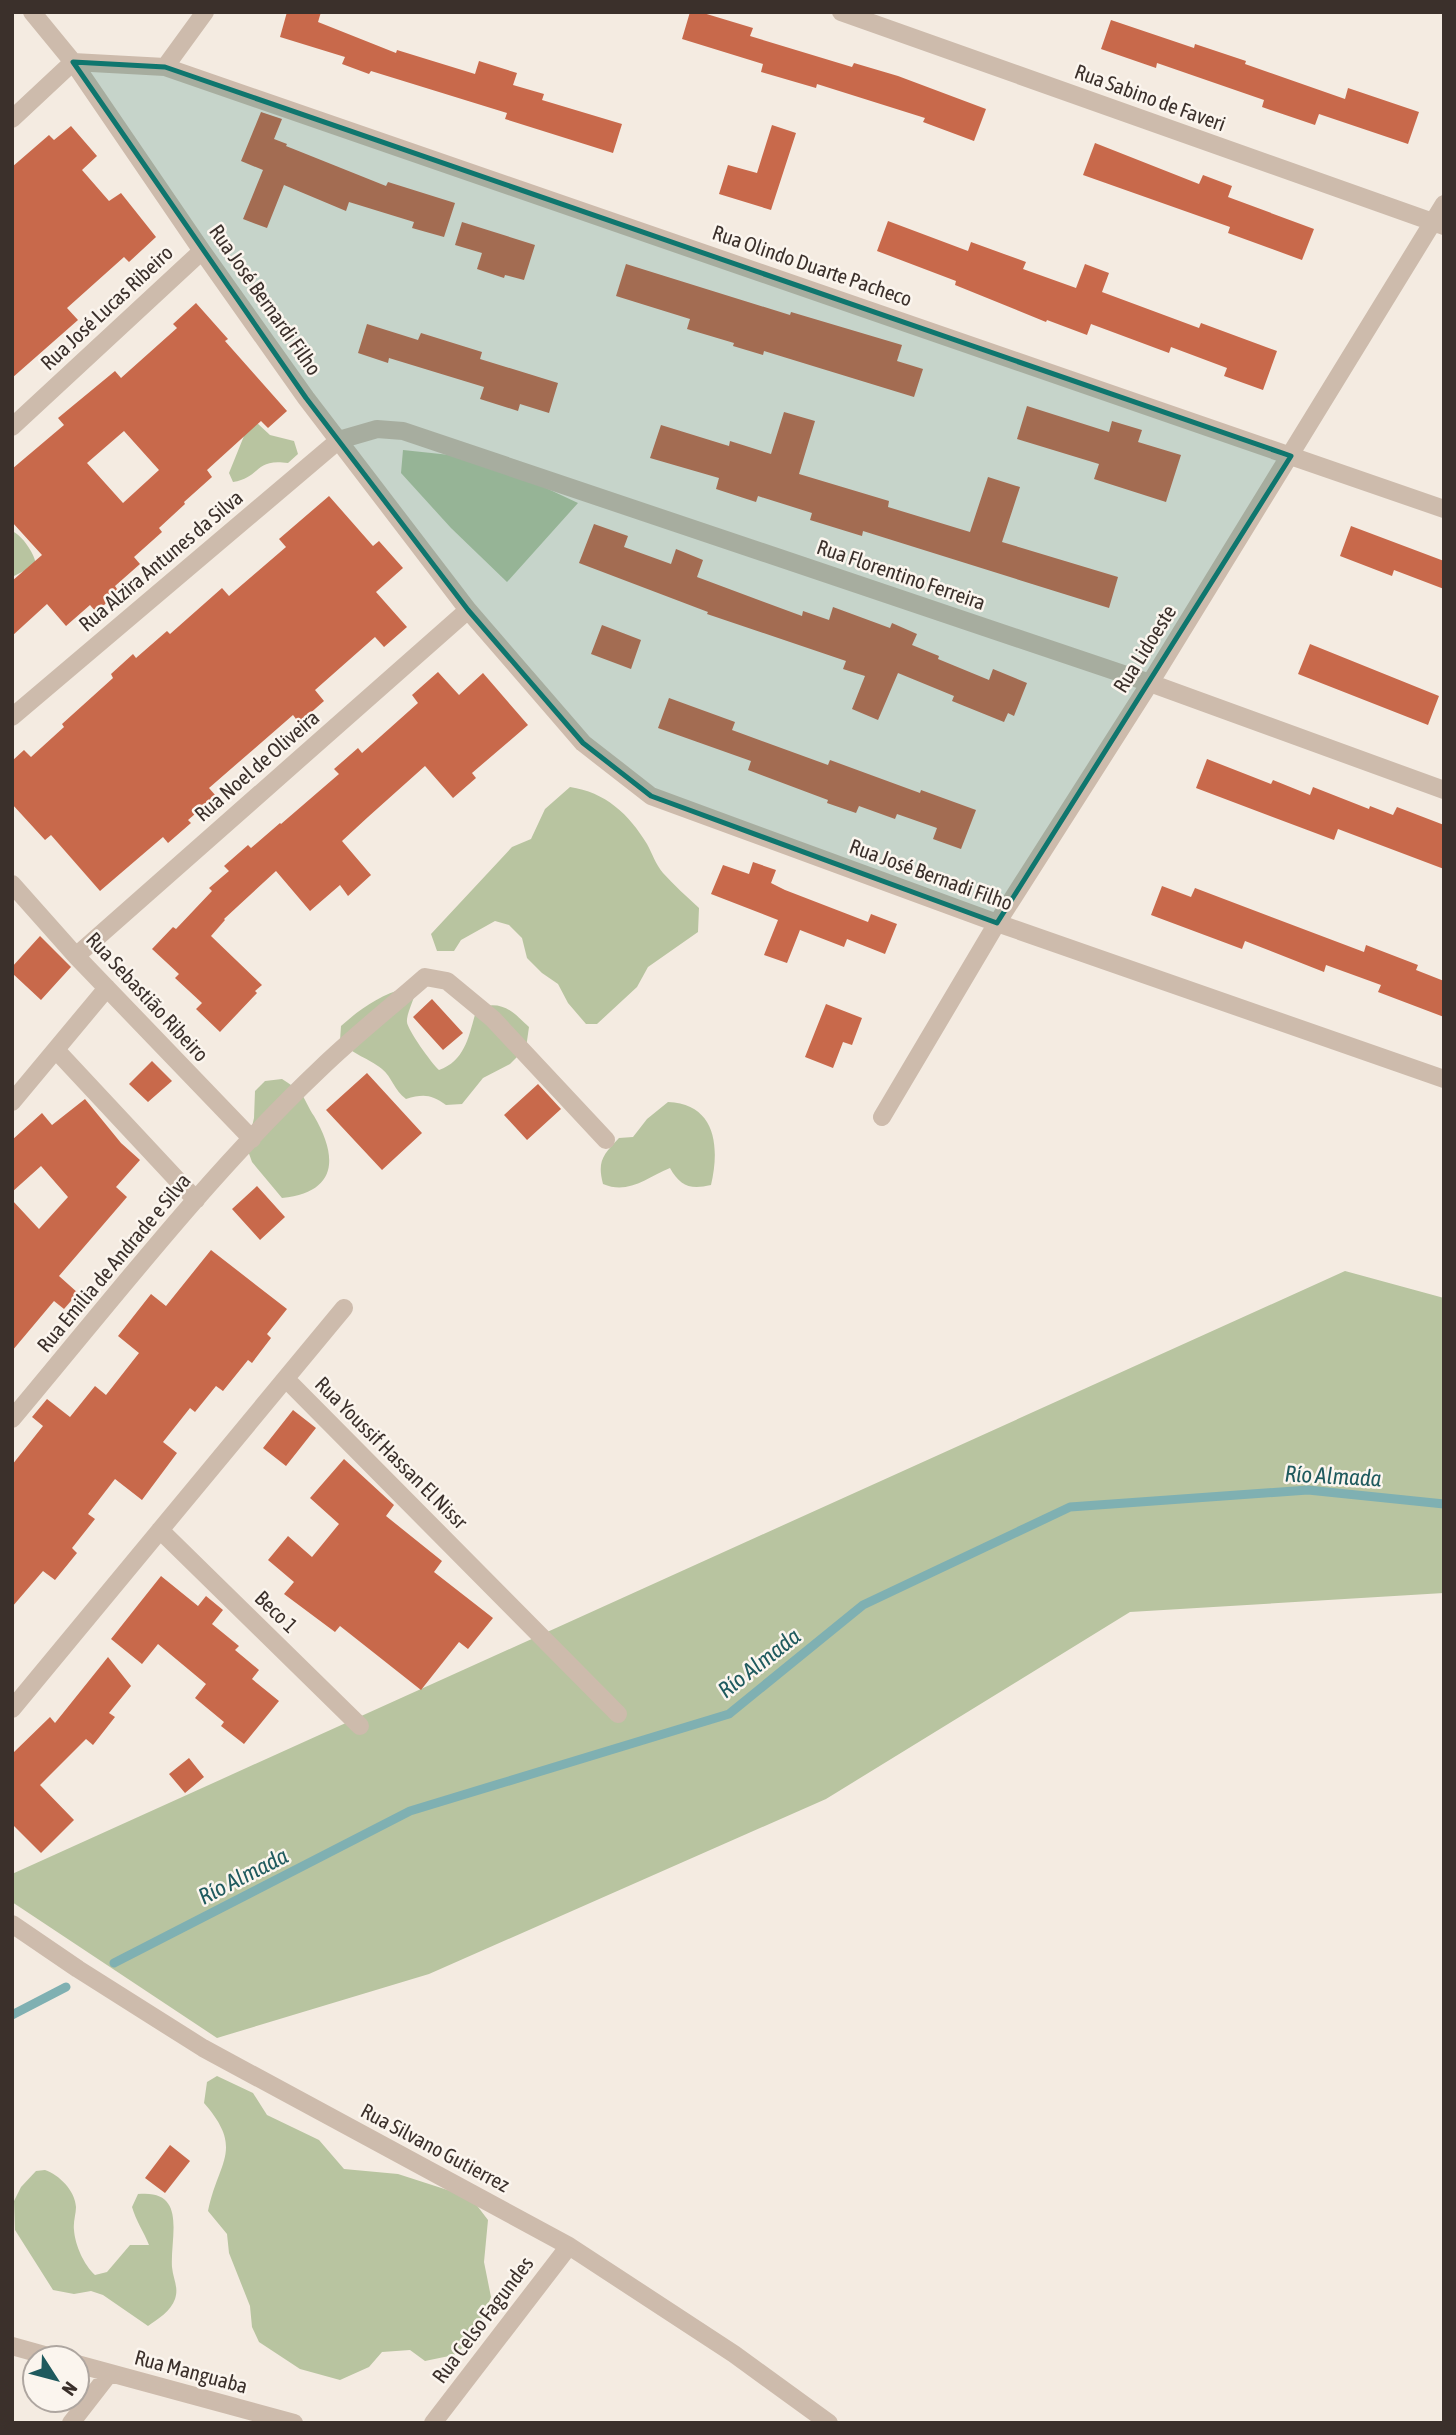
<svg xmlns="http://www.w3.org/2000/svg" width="1456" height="2435" font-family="'Asap Condensed',sans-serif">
	<rect width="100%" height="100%" fill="#f4ebe1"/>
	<!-- green -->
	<path fill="#b8c4a0" d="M256 422 270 435 294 441 298 454 288 463C254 458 262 477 233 482L229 473 246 431Z
		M403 450 450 455 531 481 578 503 507 582 451 528 401 473Z
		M12 531C22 535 35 554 36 565L12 577Z
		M570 787C605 792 629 814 647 844 652 853 656 865 663 873 674 885 687 897 699 908L698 932 648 967 637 987 597 1024H586L568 1003 558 984 542 973 527 958 522 938 509 925 495 921 461 940 454 951H437L431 934 512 847 531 839 545 809Z
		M405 988H416C415 999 406 1014 407 1022 407 1029 432 1064 439 1070 467 1060 469 1033 477 1008 502 1000 511 1010 529 1027L526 1048 510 1064 483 1078 462 1104 446 1105C431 1094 423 1094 406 1099 394 1090 392 1077 382 1069 367 1057 355 1056 340 1041L341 1026C360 1009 380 995 405 988Z
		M282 1079C288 1083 295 1087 300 1092 305 1098 309 1109 314 1116 338 1157 338 1192 282 1198L252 1162 247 1148 254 1118 255 1091 265 1081Z
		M668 1102C716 1104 720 1147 711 1185 690 1190 680 1186 670 1168 646 1178 628 1195 603 1184 597 1161 603 1155 619 1138L633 1137 647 1119Z
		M1345 1271 1444 1298V1593L1130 1612 826 1799 429 1974 217 2038 12 1902V1874Z
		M217 2076 253 2093 267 2115 319 2140 344 2169 398 2174 463 2195 475 2203 488 2220 484 2262 491 2297 474 2338 454 2355 425 2361 410 2350 382 2352 369 2367 340 2380 300 2369 259 2342 252 2327 250 2306 229 2253 227 2234 208 2211C218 2161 245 2150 204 2103L207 2082Z
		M45 2170C59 2175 75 2190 76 2207 76 2214 73 2222 74 2230 75 2245 84 2265 95 2275L107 2272 130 2245H149C144 2232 136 2221 132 2207L138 2194C188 2189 170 2237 172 2267 173 2279 179 2287 175 2299 171 2311 158 2319 148 2326L103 2295 91 2291 74 2294 53 2290 15 2230 14 2201 21 2187 36 2171Z"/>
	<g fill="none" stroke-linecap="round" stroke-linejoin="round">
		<!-- stream -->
		<path stroke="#7fb0b2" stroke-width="9" d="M114 1963 410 1811 729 1714 863 1605 1070 1507 1308 1490 1444 1504
			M12 2015 66 1987"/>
	</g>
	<!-- building -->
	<path fill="#c8694b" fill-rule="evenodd" d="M287 12H321L318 22 396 53 397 50 475 74 479 61 517 73 513 85 544 94 542 100 622 124 613 153 505 119 507 113 371 71 369 74 342 64 345 57 280 37Z
		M690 12H700L753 28 750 36 852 67 854 63 898 76 986 109 974 141 923 122 925 118 817 84 816 88 761 72 763 64 682 39Z
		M1111 20 1194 48 1195 44 1246 61 1245 64 1345 99 1348 88 1419 112 1408 144 1319 114 1315 125 1262 107 1264 100 1157 63 1156 68 1101 49Z
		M261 112 282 119 274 139 287 144 286 146 386 186 388 182 455 203 444 237 412 228 414 222 349 202 346 211 284 185 267 228 243 219 263 170 241 161Z
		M772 125 796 133 771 210 719 194 728 165 757 173Z
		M71 126 97 156 82 170 109 201 121 193 156 237 129 262 124 257 67 308 78 320 12 378V167L49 135 54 140Z
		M1095 143 1199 184 1203 175 1232 186 1228 197 1314 229 1302 260 1228 233 1230 227 1083 175Z
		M888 221 968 251 971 242 1026 262 1023 269 1076 288 1085 264 1109 273 1102 292 1199 328 1201 323 1277 351 1263 390 1224 376 1227 368 1171 347 1169 353 1091 324 1087 335 1047 320 1046 322 955 285 956 281 877 251Z
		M462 222 535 245 524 280 505 275 504 278 477 269 482 253 455 245Z
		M626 264 790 315 791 312 902 345 897 361 923 369 914 397 764 351 763 355 733 346 734 343 687 329 690 319 616 296Z
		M196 303 228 339 225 341 287 411 268 428 261 421 207 470 212 477 184 502 185 504 159 528 162 532 134 557 140 564 115 586 119 592 96 612 90 605 66 626 47 604 12 636V581L42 555 12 522V469L64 425 58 418 115 371 121 378 177 328 173 324ZM124 431 159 470 123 503 87 463Z
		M367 324 418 340 421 333 482 352 480 359 558 383 549 413 520 404 518 411 480 399 484 387 389 358 388 363 358 353Z
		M1027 406 1109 432 1112 421 1142 430 1138 442 1181 455 1166 502 1094 479 1099 464 1017 439Z
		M784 412 815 421 799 474 889 501 888 507 970 532 988 477 1020 487 1002 542 1118 577 1109 608 863 531 862 536 810 520 812 513 758 496 756 502 716 489 719 478 650 458 661 425 729 446 730 441 771 454Z
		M329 496 373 546 379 541 403 568 376 592 407 627 384 647 375 637 315 690 324 701 299 723 293 715 209 788 216 796 188 820 191 823 168 843 163 837 100 891 51 835 45 840 12 804V761L24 750 31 757 64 727 62 724 113 678 111 674 133 654 136 658 167 631 170 634 222 588 229 596 286 547 279 539Z
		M594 524 628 536 624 547 671 564 676 549 703 560 697 577 802 616 803 611 829 620 833 607 890 628 892 623 917 634 912 645 939 656 938 659 989 680 993 669 1027 683 1014 716 1008 713 1004 722 952 701 954 696 898 673 878 720 852 709 865 676 843 669 846 661 707 614 708 612 579 563Z
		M1351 526 1444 561V589L1394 570 1392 576 1340 556Z
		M602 625 641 640 631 669 591 654Z
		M1310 644 1439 696 1428 725 1298 674Z
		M438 672 459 695 483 673 528 725 472 773 476 778 453 798 425 766 368 817 342 841 371 875 348 896 340 885 310 911 276 871 224 919 225 920 211 936 262 985 255 991 257 993 220 1032 196 1009 202 1003 175 978 179 974 152 949 173 927 176 929 212 891 209 888 229 871 224 866 248 845 251 848 280 823 281 824 339 774 334 769 358 748 362 753 418 703 412 695Z
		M669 698 735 722 732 730 828 765 830 760 920 793 921 790 976 810 961 849 933 839 937 828 897 814 895 819 859 806 856 813 827 803 828 800 748 770 751 761 658 728Z
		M1207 759 1271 784 1273 780 1310 795 1313 787 1369 809 1370 806 1393 815 1397 807 1444 825V869L1338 829 1334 840 1196 788Z
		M753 862 776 870 771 883 785 890 868 922 871 914 897 924 885 954 847 939 844 947 800 930 787 963 764 955 778 920 711 894 723 865 749 874Z
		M1162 886 1191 897 1195 888 1364 952 1366 945 1418 965 1416 970 1444 981V1017L1378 992 1381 985 1326 965 1324 972 1245 941 1242 949 1151 915Z
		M40 936 71 967 41 1000 12 973V967Z
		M432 999 463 1033 443 1050 413 1017Z
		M826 1004 862 1018 852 1045 843 1042 833 1068 805 1057Z
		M152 1061 172 1081 148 1102 129 1084Z
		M367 1073 422 1133 382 1170 326 1110Z
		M538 1084 561 1109 527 1140 504 1115Z
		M85 1099 121 1143 140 1160 116 1187 127 1197 59 1276 78 1293 64 1309 54 1301 12 1351V1200L39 1229 68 1197 41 1166 12 1192V1140L42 1113 52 1125Z
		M257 1186 285 1217 260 1240 232 1209Z
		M211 1250 287 1309 267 1334 271 1338 252 1363 248 1360 223 1391 216 1386 195 1412 190 1408 163 1442 177 1453 142 1500 115 1479 88 1514 95 1519 72 1548 77 1553 55 1580 43 1571 12 1607V1465L43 1426 32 1417 47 1399 70 1417 95 1386 106 1395 139 1353 118 1336 151 1294 166 1306Z
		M293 1410 316 1428 286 1466 263 1448Z
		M344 1459 394 1505 386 1516 442 1561 434 1572 493 1618 468 1649 459 1642 421 1690 340 1626 335 1632 284 1594 294 1582 268 1560 288 1536 312 1557 339 1524 310 1498Z
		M161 1576 198 1606 206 1596 223 1610 212 1624 239 1646 235 1650 259 1670 252 1679 279 1701 244 1744 221 1726 224 1722 195 1698 206 1684 158 1644 142 1664 111 1639Z
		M108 1657 131 1686 109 1713 115 1717 93 1745 86 1739 40 1785 74 1820 41 1853 12 1824V1754L50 1717 55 1723Z
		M189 1758 204 1777 185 1793 169 1774Z
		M170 2145 190 2161 165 2193 145 2178Z"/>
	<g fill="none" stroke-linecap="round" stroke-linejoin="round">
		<!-- street -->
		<path stroke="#cdbbac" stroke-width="18" d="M32 12 73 62 202 251 306 398 468 610 583 743 651 796 997 923 1444 1079
			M841 12 1444 226
			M165 67 1444 509
			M12 119 73 62 165 67 205 12
			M12 427 202 251
			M12 717 339 440 377 429 403 431 1150 683 1444 790
			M12 884 76 956 252 1139
			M76 956 468 610
			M56 1050 196 1200
			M12 1102 107 988
			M882 1117 997 923 1150 683 1444 204
			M286 1379 618 1714
			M12 1419C112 1300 208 1175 321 1068 354 1036 391 1007 425 977L447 981 493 1019 606 1140
			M160 1530 360 1726
			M12 1709 344 1308
			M12 1924 78 1969 203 2048 569 2246 734 2354 829 2423
			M12 2346 55 2358
			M77 2364 294 2423
			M71 2423 109 2374
			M433 2423 569 2246"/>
	</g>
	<!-- marked area -->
	<path fill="#0f766e" fill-opacity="0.2" stroke="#0f766e" stroke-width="5" stroke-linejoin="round" d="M73 62 165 67 1291 456 997 923 651 796 583 743 468 610 306 398Z"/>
	<g text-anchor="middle" stroke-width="5" stroke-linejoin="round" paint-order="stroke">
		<!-- street labels -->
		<g font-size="21" fill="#3b302b" stroke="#fbf5ee">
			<text transform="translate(1150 98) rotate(20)" y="7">Rua Sabino de Faveri</text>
			<text transform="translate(812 266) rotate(19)" y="7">Rua Olindo Duarte Pacheco</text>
			<text transform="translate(265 300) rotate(55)" y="7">Rua José Bernardi Filho</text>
			<text transform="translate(107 308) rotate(-43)" y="7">Rua José Lucas Ribeiro</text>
			<text transform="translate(161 561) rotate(-40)" y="7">Rua Alzira Antunes da Silva</text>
			<text transform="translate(901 575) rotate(19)" y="7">Rua Florentino Ferreira</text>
			<text transform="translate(1145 649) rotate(-58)" y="7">Rua Lidoeste</text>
			<text transform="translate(257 766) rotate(-41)" y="7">Rua Noel de Oliveira</text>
			<text transform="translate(931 875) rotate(20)" y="7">Rua José Bernadi Filho</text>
			<text transform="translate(147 997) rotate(47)" y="7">Rua Sebastião Ribeiro</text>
			<text transform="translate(114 1263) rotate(-50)" y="7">Rua Emilia de Andrade e Silva</text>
			<text transform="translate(391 1453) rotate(45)" y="7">Rua Youssif Hassan El Nissr</text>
			<text transform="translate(276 1612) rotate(44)" y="7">Beco 1</text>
			<text transform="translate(435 2148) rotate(28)" y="7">Rua Silvano Gutierrez</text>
			<text transform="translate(483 2320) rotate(-53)" y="7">Rua Celso Fagundes</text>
			<text transform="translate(191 2372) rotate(15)" y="7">Rua Manguaba</text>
		</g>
		<!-- water labels -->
		<g font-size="23" font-style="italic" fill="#1f5a5e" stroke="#fbf5ee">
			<text transform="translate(1333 1476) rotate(3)" y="8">Río Almada</text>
			<text transform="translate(759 1663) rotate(-38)" y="8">Río Almada</text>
			<text transform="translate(243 1876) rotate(-27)" y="8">Río Almada</text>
		</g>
	</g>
	<!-- border -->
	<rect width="1456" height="2435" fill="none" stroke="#3b302b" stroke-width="28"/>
	<!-- north arrow -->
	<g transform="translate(56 2379) rotate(126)"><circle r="33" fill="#fbf5ee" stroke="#aea6a0" stroke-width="2"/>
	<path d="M0-5L12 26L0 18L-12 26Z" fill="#1f5a5e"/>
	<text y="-10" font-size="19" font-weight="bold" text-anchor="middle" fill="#3b302b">N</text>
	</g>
</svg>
